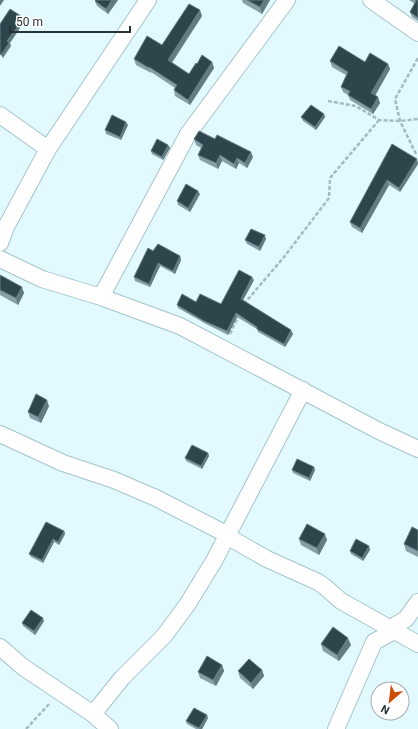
<svg xmlns="http://www.w3.org/2000/svg" width="418" height="729" font-family="Roboto,sans-serif">
	<rect width="100%" height="100%" fill="#e1f9ff"/>
	<g fill="none" stroke-linecap="round" stroke-linejoin="round">
		<defs>
			<path id="minor" d="M371 0 418 33
				M0 115 48 149
				M0 243 6 227 48 149 148 0
				M0 259 42 279 101 297 180 326 379 431 418 449
				M101 297 188 134 287 0
				M0 434 63 463 114 480 156 498 228 535 230 538 267 559 318 582 325 587 341 601 418 644
				M0 647 23 667 93 714 110 729
				M93 714 122 678 164 636 187 605 214 561 303 390
				M336 729 374 642 394 631V626L406 619 418 602"/>
		</defs>
		<!-- minor casing -->
		<use href="#minor" stroke="#a6c4cb" stroke-width="18"/>
		<!-- path -->
		<path stroke="#a6babf" stroke-width="2.5" stroke-dasharray="4 2" stroke-linecap="butt" d="M328 101 356 106 379 120 400 121 418 119
			M416 154 400 121 395 99 418 58
			M244 304 284 257 329 198 330 178 379 120
			M230 334 239 315
			M26 729 50 703"/>
		<!-- minor -->
		<use href="#minor" stroke="#fff" stroke-width="16"/>
	</g>
	<!-- wall -->
	<path fill="#86a0a6" d="M118 0 108 14 97 6 95 1Z
		M242 0H270L262 14 243 3Z
		M409 0H418V21L412 17 410 12 415 4Z
		M202 16 172 63 189 74 197 64 212 62 214 68 190 105 175 96 174 90 175 88 151 72V73L136 65 134 59 162 45Z
		M330 61 365 62 388 64 390 69 375 96 380 103 373 114 350 100 348 95 343 92 341 87 346 75 332 67Z
		M324 114 325 117 316 130 303 121 301 117Z
		M128 125 121 140 106 134 105 130Z
		M194 139H215L253 157 247 168 239 163 236 169 222 161 218 169 200 160 198 155 201 148 196 145Z
		M392 144 418 162V164L400 192 389 185 362 233 352 227 350 222Z
		M168 145 170 148 163 160 152 154 151 151Z
		M200 194 190 212 178 205 177 201Z
		M266 239 260 251 247 244 245 240Z
		M153 251 180 256 181 260 175 274 160 266 150 287 135 281 134 277Z
		M0 275 24 293 18 305 0 295Z
		M254 280 243 300 293 334 285 347 258 332 257 329 237 317 228 335 206 324 178 308 177 305 196 302 221 304Z
		M49 406 41 423 30 418 28 412Z
		M208 453 209 456 202 469 186 461 185 458Z
		M314 467 315 470 310 481 293 473 292 470Z
		M418 530V557L406 551 404 544Z
		M64 531 65 534 59 545 54 542 43 563 31 557 29 554Z
		M299 539 327 540 319 555 301 545Z
		M369 546 370 550 363 561 351 554 350 551Z
		M44 621 35 635 23 626 22 623Z
		M321 644 351 645 339 661 323 651Z
		M222 665 224 671 216 686 200 678 198 672Z
		M262 670 264 676 253 689 240 678 238 671Z
		M208 718 202 729H196L187 724 186 721Z"/>
	<!-- shaded-wall -->
	<path fill="#627c82" d="M0 0H4L0 6Z
		M112 0H118L108 14 106 9Z
		M264 0H270L262 14 260 7Z
		M200 10 202 16 170 65 168 60Z
		M24 18 25 21 10 43 11 46 3 58 1 55 7 41Z
		M212 62 214 68 190 105 188 100Z
		M388 64 390 69 373 99 371 93Z
		M378 97 380 103 373 114 371 109Z
		M324 114 325 117 316 130 315 127Z
		M126 122 128 125 121 140 120 137Z
		M168 145 170 148 163 160 162 157Z
		M251 152 253 157 247 168 245 163Z
		M220 155 222 161 218 169 216 163Z
		M237 158 239 163 236 169 234 164Z
		M417 159 418 164 400 192 399 188Z
		M387 180 389 185 362 233 360 228Z
		M198 191 200 194 190 212 188 208Z
		M265 235 266 239 260 251 259 247Z
		M180 256 181 260 175 274 173 271Z
		M158 263 160 266 150 287 149 284Z
		M252 277 254 280 242 302 241 299Z
		M22 287 24 293 18 305 16 298Z
		M236 313 237 317 228 335 227 331Z
		M291 330 293 334 285 347 284 344Z
		M47 400 49 406 41 423 38 417Z
		M208 453 209 456 202 469 201 466Z
		M314 467 315 470 310 481 309 478Z
		M64 531 65 534 59 545 58 542Z
		M325 534 327 540 319 555 317 548Z
		M53 539 54 542 43 563 42 560Z
		M369 546 370 550 363 561 362 558Z
		M43 618 44 621 35 635 34 631Z
		M348 638 351 645 339 661 337 655Z
		M222 665 224 671 216 686 213 680Z
		M262 670 264 676 253 689 251 683Z
		M207 715 208 718 202 729H199Z"/>
	<!-- building -->
	<path fill="#2c464c" stroke="#627c82" d="M96 0H112L106 9 95 1Z
		M247 0H264L260 7Z
		M415 0H418V18L410 12 416 1Z
		M189 4 200 10 168 60 189 74 196 63 197 64 202 55 212 62 188 100 174 90 177 85 149 67V68L134 59 147 36 162 45Z
		M10 9 24 18 7 41 9 43 1 55 0 54V24Z
		M339 46 365 62 370 53 388 64 371 93 378 97 371 109 348 95 350 91 341 87 348 72 330 61Z
		M311 105 324 114 315 127 301 117Z
		M112 115 126 122 120 137 105 130Z
		M199 131 215 139 217 135 251 152 245 163 237 158 234 164 220 155 216 163 198 155 203 145 194 139Z
		M157 139 168 145 162 157 151 151Z
		M392 144 417 159 399 188 387 180 360 228 350 222Z
		M186 184 198 191 188 208 177 201Z
		M251 229 265 235 259 247 245 240Z
		M158 244 180 256 173 271 158 263 149 284 134 277 148 248 153 251Z
		M239 270 252 277 241 299 291 330 284 344 257 329V327L236 313 227 331 204 321 177 305 182 294 196 302 200 294 221 304Z
		M0 275 22 287 16 298 0 290Z
		M36 394 47 400 38 417 28 412Z
		M192 445 208 453 201 466 185 458Z
		M297 459 314 467 309 478 292 470Z
		M46 522 64 531 58 542 53 539 42 560 29 554Z
		M307 524 325 534 317 548 299 539Z
		M412 527 418 530V551L404 544Z
		M356 539 369 546 362 558 350 551Z
		M31 610 43 618 34 631 22 623Z
		M333 627 348 638 337 655 321 644Z
		M207 656 222 665 213 680 198 672Z
		M249 659 262 670 251 683 238 671Z
		M194 708 207 715 199 728 186 721Z"/>
	<!-- north arrow -->
	<g transform="translate(390 701) rotate(208)"><circle r="19" fill="#ffffff" stroke="#a8adae"/>
	<path d="M0-3L7 15L0 10L-7 15Z" fill="#cf4b03"/>
	<text y="-6" font-size="11" font-weight="bold" text-anchor="middle" fill="#263234">N</text>
	</g>
	<!-- scale -->
	<path d="M10 26v6h120v-6" fill="none" stroke="#263234" stroke-width="2"/>
	<text x="16" y="26" font-size="12" fill="#263234" stroke="#ffffff" stroke-width="3" paint-order="stroke">50 m</text>
</svg>
